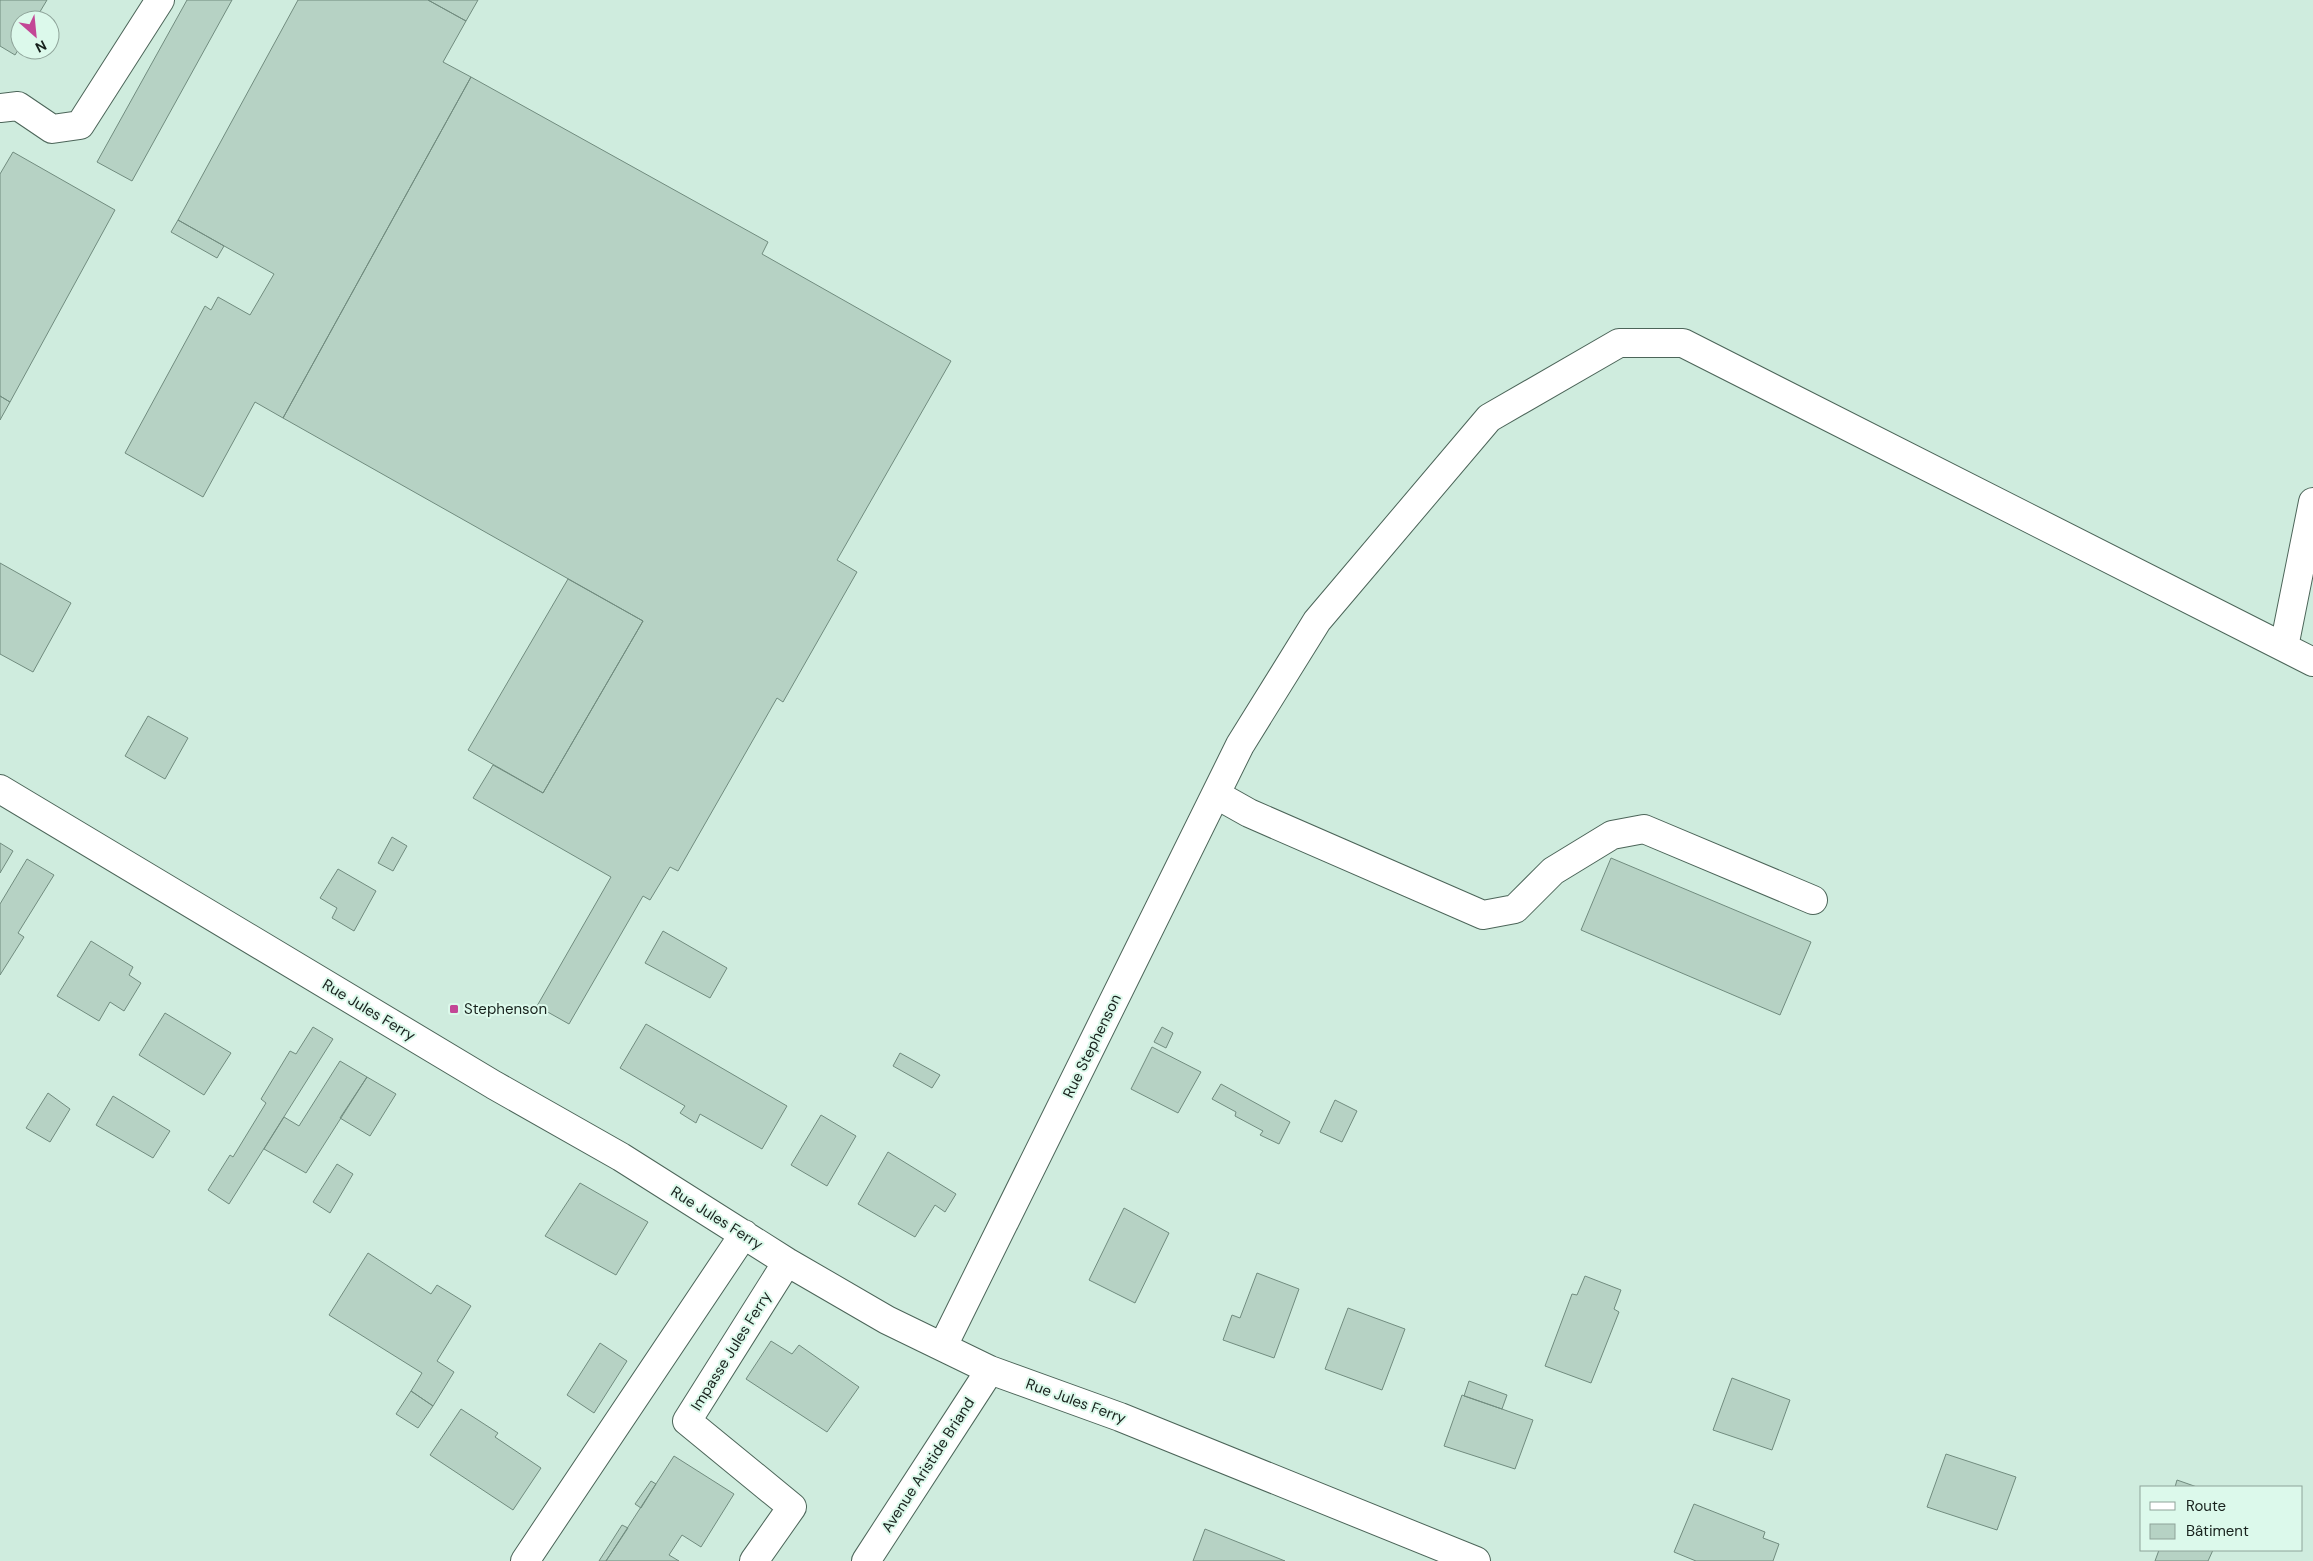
<svg xmlns="http://www.w3.org/2000/svg" width="2313" height="1561" font-family="'DM Sans',sans-serif">
	<rect width="100%" height="100%" fill="#cfecde"/>
	<!-- building -->
	<path fill="#b6d2c4" stroke="#718c7f" d="M0 0H47L35 20H20V47L15 55 0 46Z
		M187 0H232L132 181 97 162Z
		M298 0H428L466 21 443 62 471 77 283 418 255 402 203 497 125 453 205 306 211 310 218 297 250 315 274 274 178 220Z
		M428 0H478L466 21Z
		M471 77 768 242 762 254 951 361 837 560 857 572 783 702 777 698 678 871 670 867 650 900 643 896 569 1024 537 1006 611 877 473 798 493 765 543 793 643 621 283 418Z
		M13 152 115 210 10 402 0 396V174Z
		M178 220 224 246 217 258 171 232Z
		M0 396 10 402 0 420Z
		M0 563 71 603 33 672 0 654Z
		M568 579 643 621 543 793 468 750Z
		M148 716 188 738 165 779 125 756Z
		M392 837 407 846 393 871 378 863Z
		M0 843 13 851 0 873Z
		M1611 858 1811 942 1780 1015 1581 930Z
		M27 859 54 875 18 933 24 937 0 975V904Z
		M338 869 376 891 354 931 332 918 337 908 320 898Z
		M663 931 727 968 710 998 645 963Z
		M91 941 133 967 129 975 141 983 124 1011 110 1002 99 1021 57 996Z
		M165 1013 231 1053 204 1095 139 1055Z
		M646 1024 787 1106 762 1149 700 1114 696 1123 680 1113 685 1106 620 1068Z
		M313 1027 333 1039 229 1204 208 1190 230 1155 233 1157 266 1103 261 1099 290 1051 296 1054Z
		M1162 1027 1173 1033 1166 1048 1154 1042Z
		M1152 1047 1201 1072 1178 1113 1131 1089Z
		M900 1053 940 1075 932 1088 893 1066Z
		M340 1061 367 1077 306 1173 264 1149 284 1117 299 1126Z
		M367 1077 396 1094 370 1136 340 1118Z
		M1221 1084 1290 1122 1279 1144 1260 1135 1263 1131 1235 1116 1236 1112 1212 1099Z
		M48 1093 70 1109 50 1142 26 1128Z
		M113 1096 170 1131 153 1158 96 1125Z
		M1335 1100 1357 1111 1342 1142 1320 1132Z
		M821 1115 856 1136 827 1186 791 1165Z
		M888 1152 956 1194 945 1212 935 1205 915 1237 858 1204Z
		M337 1164 353 1174 330 1213 313 1202Z
		M580 1183 648 1222 616 1275 545 1236Z
		M1124 1208 1169 1233 1135 1303 1089 1280Z
		M368 1253 431 1294 437 1285 471 1306 437 1361 454 1372 433 1406 411 1391 422 1373 329 1315Z
		M1257 1273 1299 1289 1274 1358 1223 1340 1232 1315 1240 1318Z
		M1585 1276 1621 1290 1614 1309 1619 1312 1591 1383 1545 1366 1572 1294 1577 1295Z
		M1348 1308 1405 1329 1382 1390 1325 1369Z
		M771 1341 792 1354 799 1345 859 1387 827 1432 746 1379Z
		M600 1343 627 1361 594 1413 567 1395Z
		M1732 1378 1790 1400 1772 1450 1713 1430Z
		M1469 1381 1507 1395 1502 1409 1464 1396Z
		M411 1391 433 1406 418 1428 396 1414Z
		M1462 1395 1533 1420 1515 1469 1444 1446Z
		M461 1409 498 1433 495 1437 541 1468 513 1510 430 1455Z
		M1946 1454 2016 1477 1997 1530 1927 1507Z
		M674 1456 734 1494 701 1547 682 1535 669 1555 679 1561H606Z
		M2177 1480 2197 1487H2175Z
		M651 1481 656 1484 641 1508 635 1504Z
		M1694 1504 1765 1532 1763 1538 1779 1544 1773 1561H1696L1674 1552Z
		M622 1525 628 1528 606 1561H599Z
		M1205 1529 1285 1561H1193Z
		M2159 1550H2213L2208 1561H2155Z"/>
	<g fill="none" stroke-linecap="round" stroke-linejoin="round">
		<defs>
			<path id="minor" d="M0 108 18 106 52 129 80 125 160 0
				M2284 647 2313 502
				M0 789 494 1085 621 1157 787 1262 887 1320 990 1370 1120 1417 1476 1561
				M1217 795 1249 813 1483 915 1515 909 1553 871 1612 835 1644 829 1813 900
				M943 1346 1240 745 1317 621 1489 418 1619 343H1683L2313 662
				M525 1561 744 1234
				M754 1561 792 1507 687 1421 787 1262
				M866 1561 990 1370"/>
		</defs>
		<!-- minor casing -->
		<use href="#minor" stroke="#4c6559" stroke-width="30"/>
		<!-- minor -->
		<use href="#minor" stroke="#fff" stroke-width="28"/>
	</g>
	<!-- markers -->
	<rect fill="#c34796" stroke="#dcf9eb" stroke-width="2" x="449" y="1004" width="10" height="10" rx="2.5"/>
	<g text-anchor="middle" stroke-width="4" stroke-linejoin="round" paint-order="stroke">
		<!-- poi labels -->
		<g font-size="15" fill="#18221d" stroke="#dcf9eb" text-anchor="start">
			<text x="464" y="1014">Stephenson</text>
		</g>
		<!-- street labels -->
		<g font-size="15" fill="#18221d" stroke="#dcf9eb">
			<text transform="translate(369 1010) rotate(31)" y="5">Rue Jules Ferry</text>
			<text transform="translate(1092 1046) rotate(-64)" y="5">Rue Stephenson</text>
			<text transform="translate(717 1218) rotate(32)" y="5">Rue Jules Ferry</text>
			<text transform="translate(731 1351) rotate(-58)" y="5">Impasse Jules Ferry</text>
			<text transform="translate(1076 1401) rotate(20)" y="5">Rue Jules Ferry</text>
			<text transform="translate(928 1465) rotate(-57)" y="5">Avenue Aristide Briand</text>
		</g>
	</g>
	<!-- legend -->
	<rect x="2140" y="1486" width="162" height="65" fill="#dcf9eb" stroke="#8ea399"/>
	<rect x="2150" y="1502" width="25" height="8" fill="#ffffff" stroke="#8ea399"/>
	<text x="2186" y="1511" font-size="15" fill="#18221d">Route</text>
	<rect x="2150" y="1524" width="25" height="15" fill="#b6d2c4" stroke="#8ea399"/>
	<text x="2186" y="1536" font-size="15" fill="#18221d">Bâtiment</text>
	<!-- north arrow -->
	<g transform="translate(35 35) rotate(153)"><circle r="24" fill="#dcf9eb" stroke="#8ea399"/>
	<path d="M0-4L9 19L0 12L-9 19Z" fill="#c34796"/>
	<text y="-8" font-size="14" font-weight="bold" text-anchor="middle" fill="#18221d">N</text>
	</g>
</svg>
